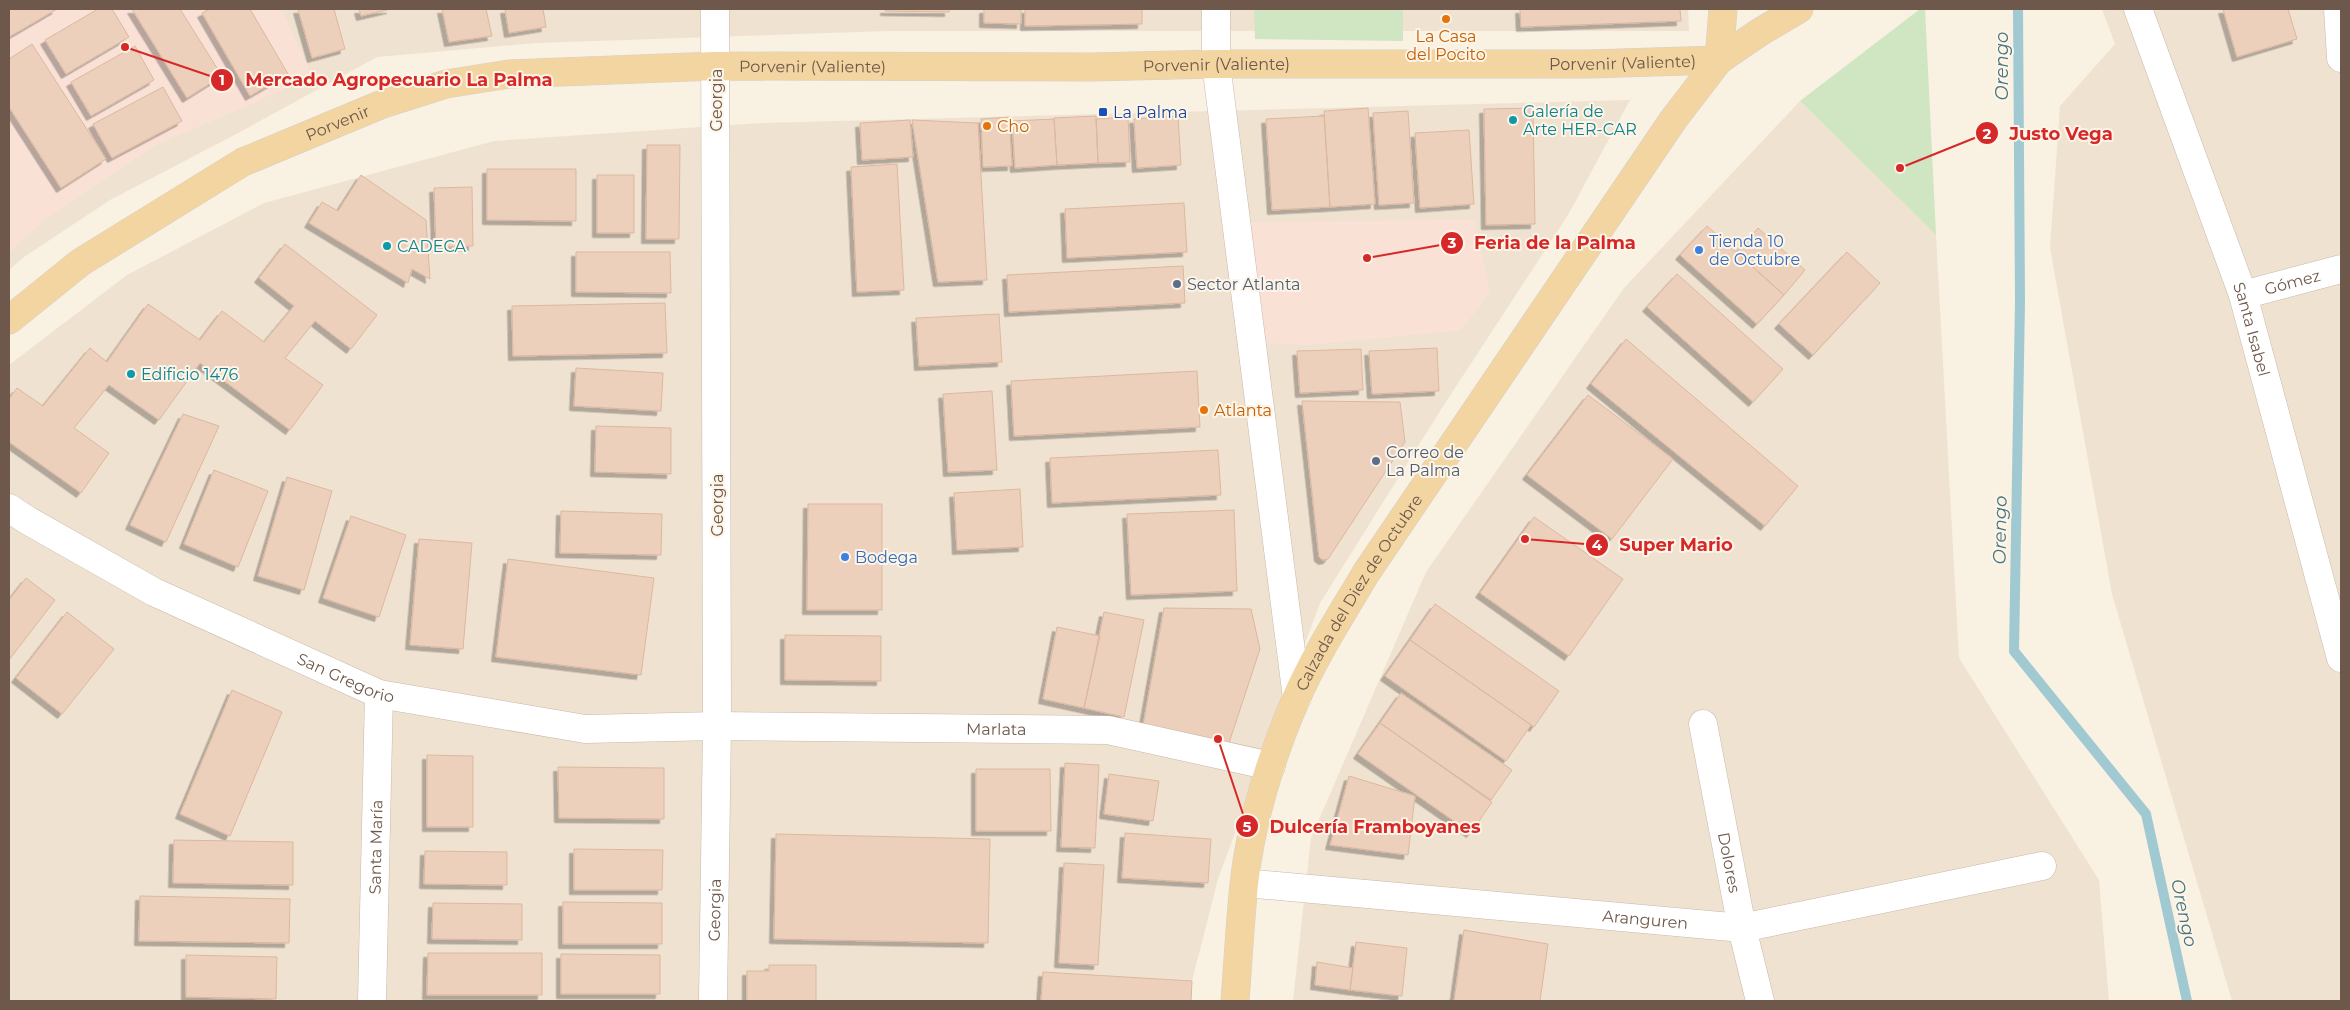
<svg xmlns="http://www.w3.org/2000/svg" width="2350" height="1010" font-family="Montserrat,sans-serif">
	<defs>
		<filter id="shadow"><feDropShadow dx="-4.5" dy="4.5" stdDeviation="0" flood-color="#0004"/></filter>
	</defs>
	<rect width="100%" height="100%" fill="#f9f1e2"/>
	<!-- residential -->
	<path fill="#f0e2d1" d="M9 9H1688L1689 31H889L537 43 377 57 240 132 110 200 24 257 9 270Z
		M2102 9H2341V1001H2232L2112 594 2050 248 2060 106 2115 44Z
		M1630 100 1568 215 1440 411 1320 603 1218 879 1192 981 1191 1001H9V365L127 275 264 203 494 141 760 123Z
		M1800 101 1936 235 1959 658 2099 880 2109 1001H1293L1311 838 1426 572 1624 288Z"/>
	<!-- commercial -->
	<path fill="#f9e1d6" d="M9 9H281L313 77 154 146 41 223 9 253Z
		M1475 220 1490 293 1461 330 1309 345 1267 343 1246 222Z"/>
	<!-- green -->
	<path fill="#d0e5c2" d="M1254 9H1403V41L1255 39Z
		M1920 9H1925L1936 235 1800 101Z"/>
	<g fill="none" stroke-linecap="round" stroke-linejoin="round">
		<!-- stream -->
		<path stroke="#a0c9d1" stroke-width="10" d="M2018 9 2020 301 2014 651 2146 814 2187 1001"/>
	</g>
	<!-- building -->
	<path fill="#ecd0bc" stroke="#ddb79e" filter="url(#shadow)" d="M9 9H57L9 37Z
		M98 9H112L129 37 66 74 45 40Z
		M132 9H180L222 76 187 98Z
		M210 9H250L288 74 250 96 202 13Z
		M298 9H334L345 49 312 58Z
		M359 9H391L361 16Z
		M442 9H486L492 36 449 42Z
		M505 9H543L546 27 509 33Z
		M885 9H949V12L885 11Z
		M984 9H1021V24L984 23Z
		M1025 9H1142V24L1025 26Z
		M1520 9H1680L1681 21 1521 27Z
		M2223 9H2288L2297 39 2237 57Z
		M32 44 106 159 61 188 9 107V59Z
		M135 46 154 80 91 116 71 82Z
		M163 87 182 121 112 158 93 124Z
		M1368 108 1375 204 1330 207 1324 111Z
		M1533 108 1535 224 1486 225 1484 109Z
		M1408 111 1414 203 1379 205 1373 113Z
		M1096 116 1098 163 1057 165 1054 118Z
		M1178 116 1181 165 1137 168 1134 119Z
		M1324 116 1330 207 1272 210 1266 119Z
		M1009 117 1012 166 983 167 981 119Z
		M1128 117 1130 162 1098 163 1096 119Z
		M1054 119 1057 165 1015 168 1012 121Z
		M910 120 913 157 862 160 860 123Z
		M912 120 978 123 987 280 938 282Z
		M1469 130 1474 204 1420 208 1415 133Z
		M647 145H680L679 239H646Z
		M897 164 904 290 857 292 851 167Z
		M487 169H576V221L487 220Z
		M361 175 426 220 430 279 412 269 408 283 309 223 322 202 338 211Z
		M597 175H634V233H597Z
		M472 187 473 246 436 247 434 188Z
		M1184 203 1187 252 1067 258 1065 209Z
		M1707 226 1784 295 1757 324 1680 255Z
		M1758 228 1805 270 1784 295 1736 252Z
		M285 244 377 315 351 349 315 321 285 358 323 385 290 430 200 363 159 420 109 385 74 428 109 453 81 493 9 442V399L17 388 43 406 90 348 107 362 148 304 200 340 222 311 264 342 294 306 259 278Z
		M576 252H670L671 293 576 292Z
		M1847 252 1880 283 1813 355 1779 324Z
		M1183 266 1185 303 1009 312 1007 275Z
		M1677 274 1783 369 1753 402 1647 307Z
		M665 303 667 353 513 356 512 306Z
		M999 314 1002 362 919 366 916 318Z
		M1626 339 1798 486 1765 526 1591 384Z
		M1437 348 1439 391 1372 394 1369 351Z
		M1361 349 1363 390 1300 393 1297 351Z
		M576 368 663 373 661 411 574 406Z
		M1197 371 1200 427 1014 436 1011 381Z
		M992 391 997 470 948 472 943 394Z
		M1588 395 1673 459 1612 539 1527 475Z
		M1302 401 1400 402 1405 442 1328 559 1323 560 1319 557Z
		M183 414 219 426 166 542 130 525Z
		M596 426 671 428V474L595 472Z
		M1218 450 1221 495 1052 503 1050 458Z
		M214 470 268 491 238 567 184 544Z
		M287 477 332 491 304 590 258 576Z
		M1020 489 1023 547 957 550 954 493Z
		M808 504H882V610H807Z
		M1234 510 1237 591 1131 595 1127 514Z
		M561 511 662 514 661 555 560 553Z
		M351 516 406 535 379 617 323 598Z
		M1534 517 1623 579 1569 656 1480 593Z
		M419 539 472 543 463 649 410 645Z
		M508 559 654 578 641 675 496 657Z
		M26 578 55 600 9 660V600Z
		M1435 604 1559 691 1534 727 1410 640Z
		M1164 608 1251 609 1260 649 1228 746 1143 726Z
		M67 612 114 649 62 714 16 678Z
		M1104 612 1144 620 1124 717 1084 708Z
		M1057 627 1100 636 1084 708 1043 699Z
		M785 635 881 636V681L785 680Z
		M1410 640 1531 725 1506 761 1385 676Z
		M232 690 282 712 230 836 180 814Z
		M1401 693 1512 770 1491 800 1380 723Z
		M1380 723 1492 802 1471 833 1358 754Z
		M427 755 473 756V827H427Z
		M1065 763 1099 765 1095 848 1061 847Z
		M558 767 664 768V819L559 818Z
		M976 769H1050L1051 831H976Z
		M1109 774 1159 781 1153 821 1104 814Z
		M1349 776 1415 796 1408 855 1330 845Z
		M1125 833 1211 839 1208 883 1122 878Z
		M776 834 990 839 988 943 774 939Z
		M174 840 293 842V885L173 883Z
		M574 849 663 850 662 890H574Z
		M425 851 507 852V885L424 884Z
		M1064 863 1104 865 1098 965 1059 963Z
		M140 896 290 899 289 943 139 941Z
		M563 902 662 903V944H563Z
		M433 903 522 904V940L432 939Z
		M1464 930 1548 944 1540 1001H1454Z
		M1356 942 1407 948 1402 996 1350 990Z
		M428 953H542V995H427Z
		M561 954 660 955V994H561Z
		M186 955 277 957 276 999 186 997Z
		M1317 962 1353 968 1350 990 1315 985Z
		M769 965H816V1001H747V971H769Z
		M1043 972 1192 981 1191 1001H1041Z"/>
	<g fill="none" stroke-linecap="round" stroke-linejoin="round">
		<defs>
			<g id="minor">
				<path d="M1216 9V64L1297 698"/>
				<path id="s1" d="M2138 9 2243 295 2341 658"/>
				<path d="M2338 9 2341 58"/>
				<path id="s2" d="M2243 295 2341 269"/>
				<path id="s3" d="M9 508 27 520 154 592 379 694 585 729 717 726 1108 730 1271 766"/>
				<path id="s4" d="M1703 724 1742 928 1760 1001"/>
				<path id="s5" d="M1245 883 1742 928 2042 866"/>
				<path id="s6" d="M372 1001 379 694"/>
				<path id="s7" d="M713 1001 717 726 715 9"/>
			</g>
			<g id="major">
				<path d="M1719 60 1723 9"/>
				<path id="s8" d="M9 320 81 262 243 162 380 105 446 84 509 74 716 66 1092 67 1216 64H1589L1719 60"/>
				<path id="s9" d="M1235 1001C1238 962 1240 923 1244 884 1251 821 1271 757 1296 699 1315 655 1342 614 1366 573L1673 120 1719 60 1760 32 1799 9"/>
			</g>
		</defs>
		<!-- minor casing -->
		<use href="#minor" stroke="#c8b8aa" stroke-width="29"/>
		<!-- major casing -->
		<use href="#major" stroke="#d6d0cd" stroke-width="29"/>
		<!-- minor -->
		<use href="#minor" stroke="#fff" stroke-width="28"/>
		<!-- major -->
		<use href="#major" stroke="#f2d5a0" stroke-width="28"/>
	</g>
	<!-- markers -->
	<g fill="#e8710a" stroke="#fdf5e7" stroke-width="2">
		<circle cx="1446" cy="19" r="5"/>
		<circle cx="987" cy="126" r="5"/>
		<circle cx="1204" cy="410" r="5"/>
	</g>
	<rect fill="#1a4fb4" stroke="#fdf5e7" stroke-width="2" x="1098" y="107" width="10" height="10" rx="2.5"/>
	<g fill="#0f9aa8" stroke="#fdf5e7" stroke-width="2">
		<circle cx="1513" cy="120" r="5"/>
		<circle cx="387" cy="246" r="5"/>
		<circle cx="131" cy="374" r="5"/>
	</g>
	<g fill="#3f7fe0" stroke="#fdf5e7" stroke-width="2">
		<circle cx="1699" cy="250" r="5"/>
		<circle cx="845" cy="557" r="5"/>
	</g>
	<g fill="#5c6f8a" stroke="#fdf5e7" stroke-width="2">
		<circle cx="1177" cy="284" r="5"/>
		<circle cx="1376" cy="461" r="5"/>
	</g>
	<g text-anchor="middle" stroke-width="4" stroke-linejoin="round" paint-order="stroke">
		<!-- food labels -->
		<g font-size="16" fill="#c56008" stroke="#fdf5e7" text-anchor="start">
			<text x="1446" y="42" text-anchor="middle">La Casa<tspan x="1446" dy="18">del Pocito</tspan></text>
			<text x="997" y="132">Cho</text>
			<text x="1214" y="416">Atlanta</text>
		</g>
		<!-- street labels -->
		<g font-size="16" fill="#6e584b" stroke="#fdf5e7">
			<text dy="6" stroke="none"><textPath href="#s8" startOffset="1678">Porvenir (Valiente)</textPath></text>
			<text dy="6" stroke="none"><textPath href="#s8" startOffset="1272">Porvenir (Valiente)</textPath></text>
			<text dy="6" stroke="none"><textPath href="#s8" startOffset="868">Porvenir (Valiente)</textPath></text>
			<text transform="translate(716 100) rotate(-90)" y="6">Georgia</text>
			<text dy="6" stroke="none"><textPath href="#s8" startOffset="385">Porvenir</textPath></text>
			<text dy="6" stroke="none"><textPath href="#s2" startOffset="51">Gómez</textPath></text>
			<text dy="6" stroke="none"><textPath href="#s1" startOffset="340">Santa Isabel</textPath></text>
			<text transform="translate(717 505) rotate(-90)" y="6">Georgia</text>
			<text dy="6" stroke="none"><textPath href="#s9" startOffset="434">Calzada del Diez de Octubre</textPath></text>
			<text dy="6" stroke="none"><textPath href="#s3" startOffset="378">San Gregorio</textPath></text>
			<text dy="6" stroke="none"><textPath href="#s3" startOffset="1035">Marlata</textPath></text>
			<text dy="6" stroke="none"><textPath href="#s6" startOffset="154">Santa María</textPath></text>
			<text dy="6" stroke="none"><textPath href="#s4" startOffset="141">Dolores</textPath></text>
			<text dy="6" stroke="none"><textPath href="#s7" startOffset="91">Georgia</textPath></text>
			<text dy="6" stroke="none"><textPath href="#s5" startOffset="402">Aranguren</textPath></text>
		</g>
		<!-- culture labels -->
		<g font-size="16" fill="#0d838f" stroke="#fdf5e7" text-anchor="start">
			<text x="1523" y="117">Galería de<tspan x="1523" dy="18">Arte HER-CAR</tspan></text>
			<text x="397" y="252">CADECA</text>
			<text x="141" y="380">Edificio 1476</text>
		</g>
		<!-- transit labels -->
		<g font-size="16" fill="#164399" stroke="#fdf5e7" text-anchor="start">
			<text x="1113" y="118">La Palma</text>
		</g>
		<!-- shop labels -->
		<g font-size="16" fill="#366cbe" stroke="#fdf5e7" text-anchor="start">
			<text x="1709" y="247">Tienda 10<tspan x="1709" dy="18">de Octubre</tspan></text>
			<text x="855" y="563">Bodega</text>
		</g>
		<!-- service labels -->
		<g font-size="16" fill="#4e5e75" stroke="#fdf5e7" text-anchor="start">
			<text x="1187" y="290">Sector Atlanta</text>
			<text x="1386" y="458">Correo de<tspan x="1386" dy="18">La Palma</tspan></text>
		</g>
		<!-- water labels -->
		<g font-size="18" font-style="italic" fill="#477580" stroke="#fdf5e7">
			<text transform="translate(2002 66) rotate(-90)" y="6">Orengo</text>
			<text transform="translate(2000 530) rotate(-89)" y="6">Orengo</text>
			<text transform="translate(2184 913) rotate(78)" y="6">Orengo</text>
		</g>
	</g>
	<!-- callouts -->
	<path fill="none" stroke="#d62828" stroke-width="2" d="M125 47L222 80M1900 168L1987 133M1367 258L1452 243M1525 539L1597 545M1218 739L1247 826"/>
	<g fill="#d62828" stroke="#fdf5e7" stroke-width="2">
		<circle cx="125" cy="47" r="5"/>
		<circle cx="1900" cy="168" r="5"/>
		<circle cx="1367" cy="258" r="5"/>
		<circle cx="1525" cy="539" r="5"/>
		<circle cx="1218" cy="739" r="5"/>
		<circle cx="222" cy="80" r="12"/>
		<circle cx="1987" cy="133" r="12"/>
		<circle cx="1452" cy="243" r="12"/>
		<circle cx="1597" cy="545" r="12"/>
		<circle cx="1247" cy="826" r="12"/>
	</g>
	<g font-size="15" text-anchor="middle" font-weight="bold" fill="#fff">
		<text x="222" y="85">1</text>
		<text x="1987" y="139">2</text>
		<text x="1452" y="248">3</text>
		<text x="1597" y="550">4</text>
		<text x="1247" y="832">5</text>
	</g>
	<g font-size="18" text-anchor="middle" font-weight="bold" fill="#d62828" stroke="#fdf5e7" stroke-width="4" stroke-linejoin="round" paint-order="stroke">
		<text x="399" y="86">Mercado Agropecuario La Palma</text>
		<text x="2061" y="140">Justo Vega</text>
		<text x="1555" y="249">Feria de la Palma</text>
		<text x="1676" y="551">Super Mario</text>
		<text x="1375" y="833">Dulcería Framboyanes</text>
	</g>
	<!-- border -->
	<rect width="2350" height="1010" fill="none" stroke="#6e584b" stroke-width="20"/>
</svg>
